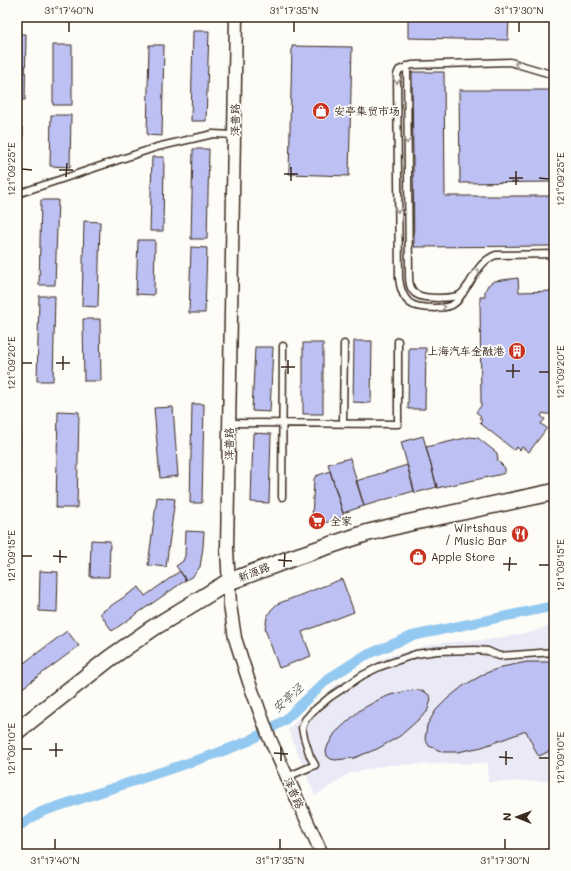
<svg xmlns="http://www.w3.org/2000/svg" width="571" height="871" font-family="Mali,'LXGW WenKai TC',sans-serif">
	<rect width="100%" height="100%" fill="#fdfcf7"/>
	<filter id="ink" filterUnits="userSpaceOnUse"><feTurbulence type="fractalNoise" baseFrequency=".025" numOctaves="2"/><feDisplacementMap in="SourceGraphic" scale="8" xChannelSelector="R" yChannelSelector="G"/><feConvolveMatrix kernelMatrix="1 2 1 2 8 2 1 2 1" color-interpolation-filters="sRGB"/></filter>
	<g filter="url(#ink)">
		<!-- built -->
		<path fill="#eaeaf6" d="M554 624V781L488 782V763L388 765 350 773 315 796 288 729 335 686 386 657 433 644 461 641 487 640 536 631Z"/>
		<g fill="none" stroke-linecap="round" stroke-linejoin="round">
			<!-- canal -->
			<path stroke="#93c8f0" stroke-width="10" d="M17 827 41 812 215 754 249 741 285 720 328 679 364 656 412 636 554 606"/>
		</g>
		<!-- building -->
		<path fill="#bdc0f2" stroke="#3b2a1e" d="M408 17H509L508 40 408 38Z
			M193 31H209L206 121H191Z
			M17 34H26L25 100H17Z
			M53 45H72V105H53Z
			M149 45H164L162 136 147 135Z
			M292 46 352 47 349 176 289 174Z
			M412 72H444L445 196H552V246L414 247Z
			M459 90H551L552 182 460 183Z
			M51 115H71L70 167 50 166Z
			M17 128H23L22 180H17Z
			M193 149H209L207 239H191Z
			M152 157H164L163 231H150Z
			M41 200H58L55 285H39Z
			M84 221 100 222 98 307 82 306Z
			M138 240H155L154 295 136 294Z
			M191 247 207 248 205 313H189Z
			M518 278 519 292 554 291V414H546L543 413 541 416 545 419 541 424 547 428 529 452 522 447 520 450 517 447 514 450 480 423 482 420 479 418 481 416 476 412 481 406 480 297H485V291L488 285 494 281Z
			M39 296H55L53 381H37Z
			M83 319H100L101 381H84Z
			M354 341H372L371 403 353 402Z
			M303 343H323V414H303Z
			M255 347H273L270 412 252 411Z
			M409 348H426L425 409H408Z
			M192 404H204L202 503H190Z
			M173 407 178 476 160 478 154 408Z
			M17 411H21L19 507H17Z
			M58 411 79 412 77 508H56Z
			M253 433 271 434 269 503 251 502Z
			M423 436 437 487 415 493 401 442Z
			M470 437 478 438 497 453 498 461 505 468V473L498 475 437 488 426 447Z
			M350 458 364 506 343 513 328 464Z
			M407 465 414 491 364 506 356 481Z
			M330 471 344 517 318 525 313 522 312 518 314 479 316 476Z
			M157 497 175 499 166 567 148 565Z
			M186 531 204 532 203 547 200 567 193 576 186 580 176 566 183 561 185 556Z
			M91 540 110 541 109 577H90Z
			M40 571 58 572 57 612 39 611Z
			M180 571 186 580 112 631 100 613 139 587 145 596Z
			M342 579 354 612 302 632 311 656 279 668 265 629 267 617 271 610 277 604Z
			M67 631 79 646 17 692V668Z
			M527 662H554V749L539 756 537 754 526 731 482 747 458 752H443L429 746 425 739 427 725 436 710 447 699 463 686 486 673 502 667Z
			M420 690 425 692 429 695 431 699 429 706 427 712 400 736 377 749 354 758 335 760 331 759 327 756 326 751 328 745 335 733 360 710 378 700 390 695 407 691Z"/>
		<g fill="none" stroke-linecap="round" stroke-linejoin="round">
			<defs>
				<path id="lane" d="M407 66 409 276C409 283 411 292 418 295 425 299 455 299 461 294 464 292 466 287 469 284 476 272 482 260 496 255L554 254
					M17 194 157 147 213 134 234 135
					M463 293C460 296 458 301 455 303 448 310 417 309 410 303 402 297 400 287 399 278L397 75 399 70 412 65 510 62 554 75
					M229 423 398 424V341
					M343 424 344 344
					M282 497 283 346
					M287 777 315 765 310 756 304 737 302 728 305 720 312 712 330 697 363 675 379 667 416 654 437 651 475 650 488 651 499 656 554 652"/>
				<path id="street" d="M236 17 227 549 230 605 235 638 249 682 269 737 322 854"/>
				<path id="secondary" d="M17 731 110 658 153 628 228 582 295 557 367 533 408 523 554 492"/>
			</defs>
			<!-- lane casing -->
			<use href="#lane" stroke="#3b2a1e" stroke-width="9"/>
			<!-- street casing -->
			<use href="#street" stroke="#3b2a1e" stroke-width="15"/>
			<!-- secondary casing -->
			<use href="#secondary" stroke="#3b2a1e" stroke-width="19"/>
			<!-- lane -->
			<use href="#lane" stroke="#fdfcf7" stroke-width="6"/>
			<!-- street -->
			<use href="#street" stroke="#fdfcf7" stroke-width="12"/>
			<!-- secondary -->
			<use href="#secondary" stroke="#fdfcf7" stroke-width="16"/>
		</g>
		<!-- one-way arrows -->
		<defs><path id="oneway-chevron" d="M-2-3.5L2.5 0L-2 3.5" fill="none" stroke-width="1.6" stroke-linecap="round" stroke-linejoin="round"/></defs>
		<g stroke="#9c938a">
			<use href="#oneway-chevron" transform="translate(517 64) rotate(-164)"/>
			<use href="#oneway-chevron" transform="translate(397 81) rotate(92)"/>
			<use href="#oneway-chevron" transform="translate(407 141) rotate(89)"/>
			<use href="#oneway-chevron" transform="translate(398 210) rotate(89)"/>
			<use href="#oneway-chevron" transform="translate(477 271) rotate(-56)"/>
			<use href="#oneway-chevron" transform="translate(443 307) rotate(-8)"/>
		</g>
	</g>
	<!-- ticks -->
	<path fill="none" stroke="#3b2a1e" stroke-width="1.5" d="M69 32V22M294 32V22M519 32V22M22 169 32 170M59 170H73M284 174H298M66 177 67 163M509 178H523M539 178 549 179M291 181V167M516 185V171M22 363H32M56 363H70M281 367H295M63 370V356M506 371H520M539 372H549M288 374V360M513 378V364M22 556H32M53 556 67 557M278 560 292 561M60 563V550M503 564H517M539 565H549M284 567 285 553M509 571 510 557M22 749H32M49 750H63M274 753 288 754M56 757V743M499 757 513 758M539 758H549M281 761V747M506 765V751M55 849V839M280 849V839M505 849V839"/>
	<!-- icons -->
	<defs>
		<symbol id="shop-disc" viewBox="-11 -11 22 22"><circle r="9.5" fill="#c8321e" stroke="#fdfcf7"/><path d="M-5-2.5h2.3a2.7 3.5 0 0 1 5.4 0H5L5.5 6h-11ZM-1.5-2.5h3a1.5 2.3 0 0 0-3 0Z" fill="#fff"/></symbol>
		<symbol id="building-disc" viewBox="-11 -11 22 22"><circle r="9.5" fill="#c8321e" stroke="#fdfcf7"/><path d="M-4-6H4V6H1V3H-1V6H-4ZM-2.5-4.3h1.7v1.8h-1.7ZM.8-4.3h1.7v1.8H.8ZM-2.5-1h1.7V.8h-1.7ZM.8-1h1.7V.8H.8Z" fill="#fff"/></symbol>
		<symbol id="supermarket-disc" viewBox="-11 -11 22 22"><circle r="9.5" fill="#c8321e" stroke="#fdfcf7"/><path d="M-6-5.5h2.5l.6 2H6L4.5 2H-2.5L-4.4-4H-6ZM-1.5 3.2a1.3 1.3 0 1 0 .1 0ZM3 3.2a1.3 1.3 0 1 0 .1 0Z" fill="#fff"/></symbol>
		<symbol id="restaurant-disc" viewBox="-11 -11 22 22"><circle r="9.5" fill="#c8321e" stroke="#fdfcf7"/><path d="M-5-6h1v4h1v-4h1v4h1v-4h1v5L-1.5 .5V6h-2V.5L-5-1ZM5-6V6H3V1.5H1.5Q1.5-4 5-6Z" fill="#fff"/></symbol>
	</defs>
	<g fill-rule="evenodd">
		<use href="#shop-disc" x="311" y="101" width="20" height="20"/>
		<use href="#building-disc" x="507" y="341" width="20" height="20"/>
		<use href="#supermarket-disc" x="307" y="511" width="20" height="20"/>
		<use href="#restaurant-disc" x="510" y="524" width="20" height="20"/>
		<use href="#shop-disc" x="408" y="547" width="20" height="20"/>
	</g>
	<g text-anchor="middle" stroke-width="3.5" stroke-linejoin="round" paint-order="stroke">
		<!-- poi labels -->
		<g font-size="11" fill="#3b2a1e" stroke="#fdfcf7" text-anchor="start">
			<text x="334" y="115">安亭集贸市场</text>
			<text x="504" y="355" text-anchor="end">上海汽车金融港</text>
			<text x="330" y="525">全家</text>
			<text x="507" y="532" text-anchor="end">Wirtshaus<tspan x="507" dy="13">/ Music Bar</tspan></text>
			<text x="431" y="561">Apple Store</text>
		</g>
		<!-- street labels -->
		<g font-size="11" fill="#3b2a1e" stroke="#fdfcf7">
			<text transform="translate(235 120) rotate(-89)" y="4">泽普路</text>
			<text transform="translate(229 444) rotate(-89)" y="4">泽普路</text>
			<text transform="translate(254 572) rotate(-21)" y="4">新源路</text>
			<text transform="translate(294 793) rotate(66)" y="4">泽普路</text>
		</g>
		<!-- water labels -->
		<g font-size="12" font-style="italic" fill="#55595d" stroke="#fdfcf7">
			<text transform="translate(288 698) rotate(-42)" y="4">安亭泾</text>
		</g>
	</g>
	<!-- margin -->
	<rect width="571" height="871" fill="none" stroke="#fdfcf7" stroke-width="44"/>
	<!-- north arrow -->
	<g transform="translate(517 817) rotate(271)" stroke="#fdfcf7" stroke-width="3" paint-order="stroke">
	<path d="M0-3L7 15L0 10L-7 15Z" fill="#3b2a1e"/>
	<text y="-6" font-size="11" font-weight="bold" text-anchor="middle" fill="#3b2a1e">N</text>
	</g>
	<rect x="22" y="22" width="527" height="827" fill="none" stroke="#3b2a1e" stroke-width="1.5"/>
	<g font-size="10" text-anchor="middle" fill="#3b2a1e">
		<text x="69" y="14">31°17'40"N</text>
		<text x="294" y="14">31°17'35"N</text>
		<text x="519" y="14">31°17'30"N</text>
		<text transform="translate(11 169) rotate(-90)" y="4">121°09'25"E</text>
		<text transform="translate(560 179) rotate(-90)" y="4">121°09'25"E</text>
		<text transform="translate(11 363) rotate(-90)" y="4">121°09'20"E</text>
		<text transform="translate(560 372) rotate(-90)" y="4">121°09'20"E</text>
		<text transform="translate(11 556) rotate(-90)" y="4">121°09'15"E</text>
		<text transform="translate(560 565) rotate(-90)" y="4">121°09'15"E</text>
		<text transform="translate(11 749) rotate(-90)" y="4">121°09'10"E</text>
		<text transform="translate(560 758) rotate(-90)" y="4">121°09'10"E</text>
		<text x="55" y="864">31°17'40"N</text>
		<text x="280" y="864">31°17'35"N</text>
		<text x="505" y="864">31°17'30"N</text>
	</g>
</svg>
